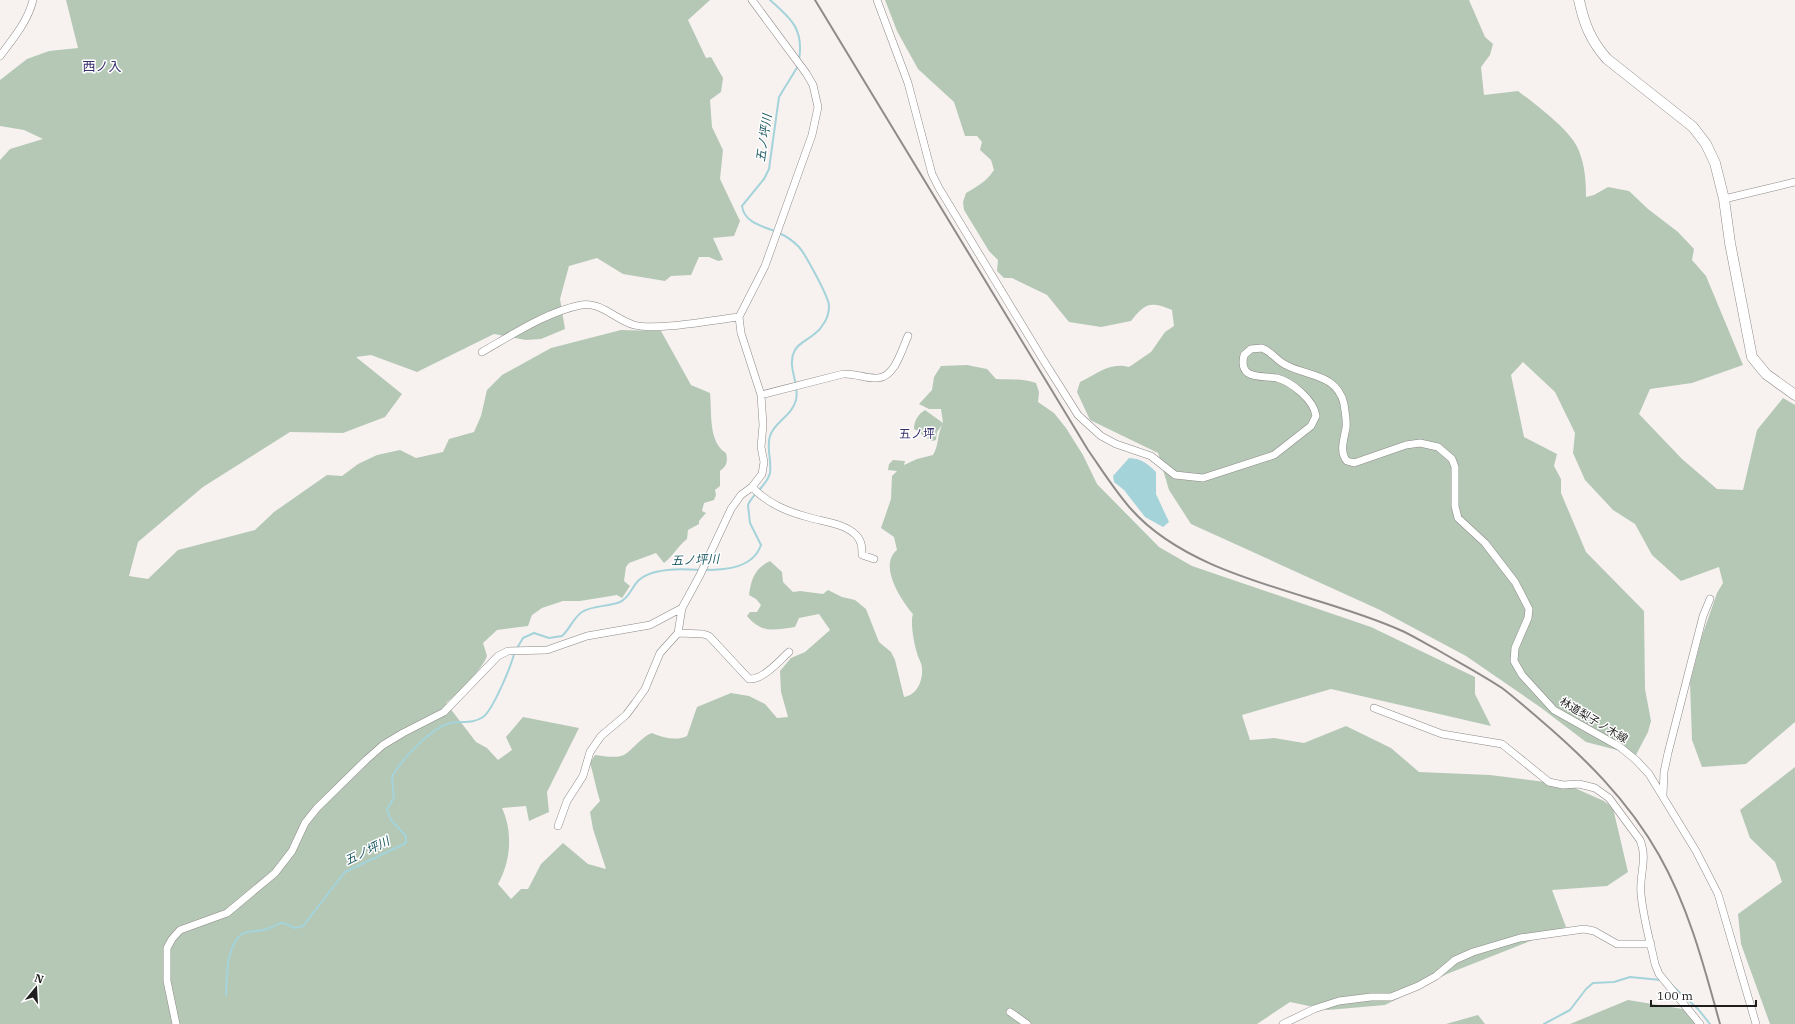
<svg xmlns="http://www.w3.org/2000/svg" width="1795" height="1024" font-family="'IBM Plex Serif','Noto Sans JP',serif">
	<rect width="100%" height="100%" fill="#f7f2f0"/>
	<!-- green -->
	<path fill="#b5c8b6" d="M66 0H710L688 20 706 58 711 57 723 78 721 92 710 100 712 127 723 150 720 179 740 221 734 236 713 238 723 260 718 261 709 257H699L691 275 671 276 665 281 623 274 597 258 569 266 560 299 565 329 541 339 526 340 494 334 417 372 371 355 356 357 402 394 385 417 343 433 290 432 203 487 138 542 129 576 148 579 178 550 255 530 274 512 327 475 342 476 358 464 377 455 400 450 416 458 443 452 449 439 474 432 481 416 487 390 502 375 551 348 621 330 661 331 691 385 710 393C712 412 708 442 726 453 728 461 727 466 720 471V486L715 490 716 495 714 500 704 503 702 511 706 513 699 521V524L688 530 687 539C678 546 673 556 664 563L656 553 629 563 626 567 624 581 630 586 622 598 617 595 580 601H563L542 608 532 615 528 626 497 630 483 643 487 656C482 670 458 693 446 703L476 742 487 748 498 760 512 750 506 737 523 717 579 728 547 792 549 812 529 821 526 806 502 808C513 832 511 861 498 884L511 899 521 889H528L541 864 563 843 588 864 606 869 593 829 590 812 600 801C596 789 594 776 590 763L595 755C603 756 614 758 621 756 630 754 639 738 652 733 663 738 677 741 687 736L697 707 731 693 749 696 765 704 777 718 788 717 781 692 780 671 791 658 805 652 830 630 819 614 799 618 795 627C774 630 762 634 747 616L750 612H757L761 605 756 599 749 595C751 579 755 568 770 561L782 572 783 582 793 592 800 591 823 594 828 590 842 597 855 600 866 609 879 642 891 652 895 660 904 697C917 695 923 681 922 668 922 663 918 658 917 653 914 644 910 622 913 614 901 600 878 565 897 550L894 537 881 528 891 499 892 476 897 471 888 470 889 464 893 460 905 461 904 465 917 459 933 455C939 445 937 436 942 425L937 432 936 440 932 441 923 436 920 432 914 429C914 421 918 414 925 410L943 423 941 409H929L919 404 932 390 934 377 941 366 967 365 987 369 996 379C1010 380 1023 378 1036 383L1039 392 1038 402 1054 413 1066 428 1083 455 1097 484 1159 547 1192 566 1371 627 1475 677V694L1491 726 1331 689 1242 715 1250 740 1274 738 1304 743 1346 726 1391 748 1419 772 1490 775 1568 785 1604 801 1613 808 1628 872 1607 886 1552 890 1566 927 1447 974 1385 1005 1328 1010 1290 1002 1257 1024H0V160L10 149 43 139 24 130 0 126V80L27 59 49 51 78 48Z
		M885 0H1469L1485 37 1493 44 1490 55 1481 67 1484 95 1518 91C1536 105 1572 131 1579 151 1585 166 1586 181 1586 197L1594 195 1608 187 1629 191 1648 209 1678 232 1694 249 1692 260 1706 276 1743 365 1692 383 1650 389 1639 414 1682 459 1717 489 1743 490 1757 430 1783 398 1795 405V722L1746 764 1702 767 1692 740 1690 683 1702 636 1717 593 1723 583 1719 567 1681 581 1652 555 1635 524 1613 510 1585 480 1573 453 1575 433 1555 392 1523 362 1511 375 1524 437 1557 454 1554 466 1561 479V493L1586 552 1644 611 1645 689 1651 721 1648 732 1636 755 1586 742 1540 707 1466 656 1380 610 1191 524 1169 490 1158 453 1090 420 1077 392 1080 382C1098 374 1109 362 1129 367L1151 352 1165 332 1174 326 1172 310C1150 301 1145 303 1131 321L1101 327 1069 322 1047 295 1012 278H1004L997 271 998 260 989 251 964 210 963 202 966 193C978 186 987 181 994 170L991 160 980 150 982 142 977 136H965L954 102 918 69 897 31Z
		M1795 767V1024H1770L1741 944 1738 914 1782 882 1775 862 1750 838 1740 810Z
		M1628 1000 1689 1010 1700 1024H1570Z
		M1478 1015 1485 1024H1446Z"/>
	<!-- water -->
	<path fill="#a5d3da" d="M1129 458C1142 459 1147 463 1156 472V494L1169 522 1163 527 1145 517 1124 490 1114 482 1113 476Z"/>
	<g fill="none" stroke-linecap="round" stroke-linejoin="round">
		<!-- stream -->
		<path stroke="#a5d3da" stroke-width="2" d="M770 0C792 19 804 30 799 60
			M775 231C761 226 744 222 742 206L764 179 769 169 779 97 798 66
			M705 570C726 570 753 568 761 545L750 523 748 505C753 493 767 486 770 473 772 461 766 448 770 436 774 422 792 416 796 400 800 384 787 368 794 352 798 341 815 338 822 326 826 321 829 313 829 306 829 297 805 254 799 247 793 241 786 236 779 233
			M516 650 523 638 534 633 549 638 562 636C570 629 573 618 582 612 593 605 608 607 620 602 630 597 631 588 638 581 651 567 684 569 701 570
			M1667 981 1698 1009 1710 1024
			M226 995C227 978 226 945 242 934 249 930 259 932 267 929 282 925 275 918 295 928L303 926 345 872 406 843V836L391 820 387 810 394 797 392 779 393 775C402 759 433 726 451 723 462 721 473 724 483 717 493 710 511 666 514 654
			M1544 1024 1570 1010 1586 989 1593 983 1614 982 1630 977 1661 980"/>
		<defs>
			<path id="street" d="M877 0 908 83 932 174 939 188 1042 358 1078 415 1101 436 1116 444 1151 456 1175 475 1203 478 1274 455 1311 426 1316 416C1314 400 1292 382 1277 378 1262 375 1238 381 1244 355L1251 349 1262 348C1272 352 1277 361 1286 365 1309 377 1337 374 1344 404 1345 412 1347 420 1346 428 1344 439 1339 452 1347 461L1354 463 1406 445 1420 443 1438 447 1452 459 1455 467V506L1458 518 1485 543 1515 582 1529 609 1528 618 1515 648 1514 661 1522 675 1554 710 1620 747 1636 760 1649 774 1696 851 1718 894 1756 1024
				M0 56C13 39 28 21 33 0
				M1724 199 1795 182
				M482 352C512 335 546 312 581 305 600 301 616 320 634 325 657 331 713 320 739 317
				M761 395 843 374C855 373 866 379 878 378 895 377 902 349 908 336
				M752 487C768 504 788 512 811 518 826 522 845 524 856 535 862 541 862 548 862 555L874 559
				M678 633 703 634 709 636 749 679C763 680 779 661 789 652
				M1374 708 1442 734 1502 744 1549 782 1563 785 1579 784 1595 788 1609 798 1640 840C1648 859 1639 875 1641 894 1643 917 1650 941 1655 964L1659 974 1700 1024
				M1663 795 1664 772 1668 753 1703 616 1710 599
				M558 826 567 801 583 776 590 752 601 736 626 715 635 703 645 689 660 653 678 633 682 608
				M1010 1012 1027 1024
				M176 1024 167 981V948L172 939 180 930 227 913 275 873 292 851 305 823 317 808 366 760 383 745 403 733 444 712 498 656 508 651 547 650 587 636 650 625 682 608 700 575 731 509 741 495 752 487 762 474 764 462 761 447 763 425 761 395 741 333 739 317 765 266 812 135 818 107 813 85 806 73 752 0
				M1283 1024 1314 1009 1339 1001 1371 997H1391L1418 986 1436 976 1455 960 1473 952 1520 938 1584 929 1594 931 1617 944H1651"/>
			<path id="secondary" d="M1579 0C1584 24 1591 41 1607 59L1693 127 1706 144 1715 163 1724 199 1730 243 1752 357 1766 374 1795 395"/>
		</defs>
		<!-- street casing -->
		<use href="#street" stroke="#8d8987" stroke-width="8"/>
		<!-- secondary casing -->
		<use href="#secondary" stroke="#8d8987" stroke-width="11"/>
		<!-- street -->
		<use href="#street" stroke="#fff" stroke-width="7"/>
		<!-- secondary -->
		<use href="#secondary" stroke="#fff" stroke-width="10"/>
		<!-- rail -->
		<path stroke="#8e8b8a" stroke-width="2" d="M815 0 1088 450C1102 470 1115 491 1131 509 1194 580 1316 592 1400 630 1412 635 1424 643 1436 649 1458 662 1481 674 1502 688 1514 697 1525 707 1537 717 1584 757 1628 800 1659 855 1689 908 1704 966 1720 1024"/>
	</g>
	<g text-anchor="middle" stroke-width="3" stroke-linejoin="round" paint-order="stroke">
		<!-- street labels -->
		<g font-size="11" fill="#1f1e1d" stroke="#fff">
			<text transform="translate(1594 720) rotate(31)" y="4">林道梨子ノ木線</text>
		</g>
		<!-- water labels -->
		<g font-size="12" font-style="italic" fill="#1c5962" stroke="#fff">
			<text transform="translate(764 138) rotate(-82)" y="4">五ノ坪川</text>
			<text transform="translate(695 560) rotate(-2)" y="4">五ノ坪川</text>
			<text transform="translate(367 851) rotate(-26)" y="4">五ノ坪川</text>
		</g>
		<!-- neighbourhood labels -->
		<g font-size="12" fill="#37316d" stroke="#fff">
			<text x="917" y="438">五ノ坪</text>
		</g>
		<!-- quarter labels -->
		<g font-size="13" fill="#37316d" stroke="#fff">
			<text x="102" y="71">西ノ入</text>
		</g>
	</g>
	<!-- north arrow -->
	<g transform="translate(36 988) rotate(18)" stroke="#ffffff" stroke-width="3" paint-order="stroke">
	<path d="M0-3L7 15L0 10L-7 15Z" fill="#1f1e1d"/>
	<text y="-6" font-size="11" font-weight="bold" text-anchor="middle" fill="#1f1e1d">N</text>
	</g>
	<!-- scale -->
	<path d="M1651 1000v6h105v-6" fill="none" stroke="#1f1e1d" stroke-width="2"/>
	<text x="1657" y="1000" font-size="12" fill="#1f1e1d" stroke="#ffffff" stroke-width="3" paint-order="stroke">100 m</text>
</svg>
